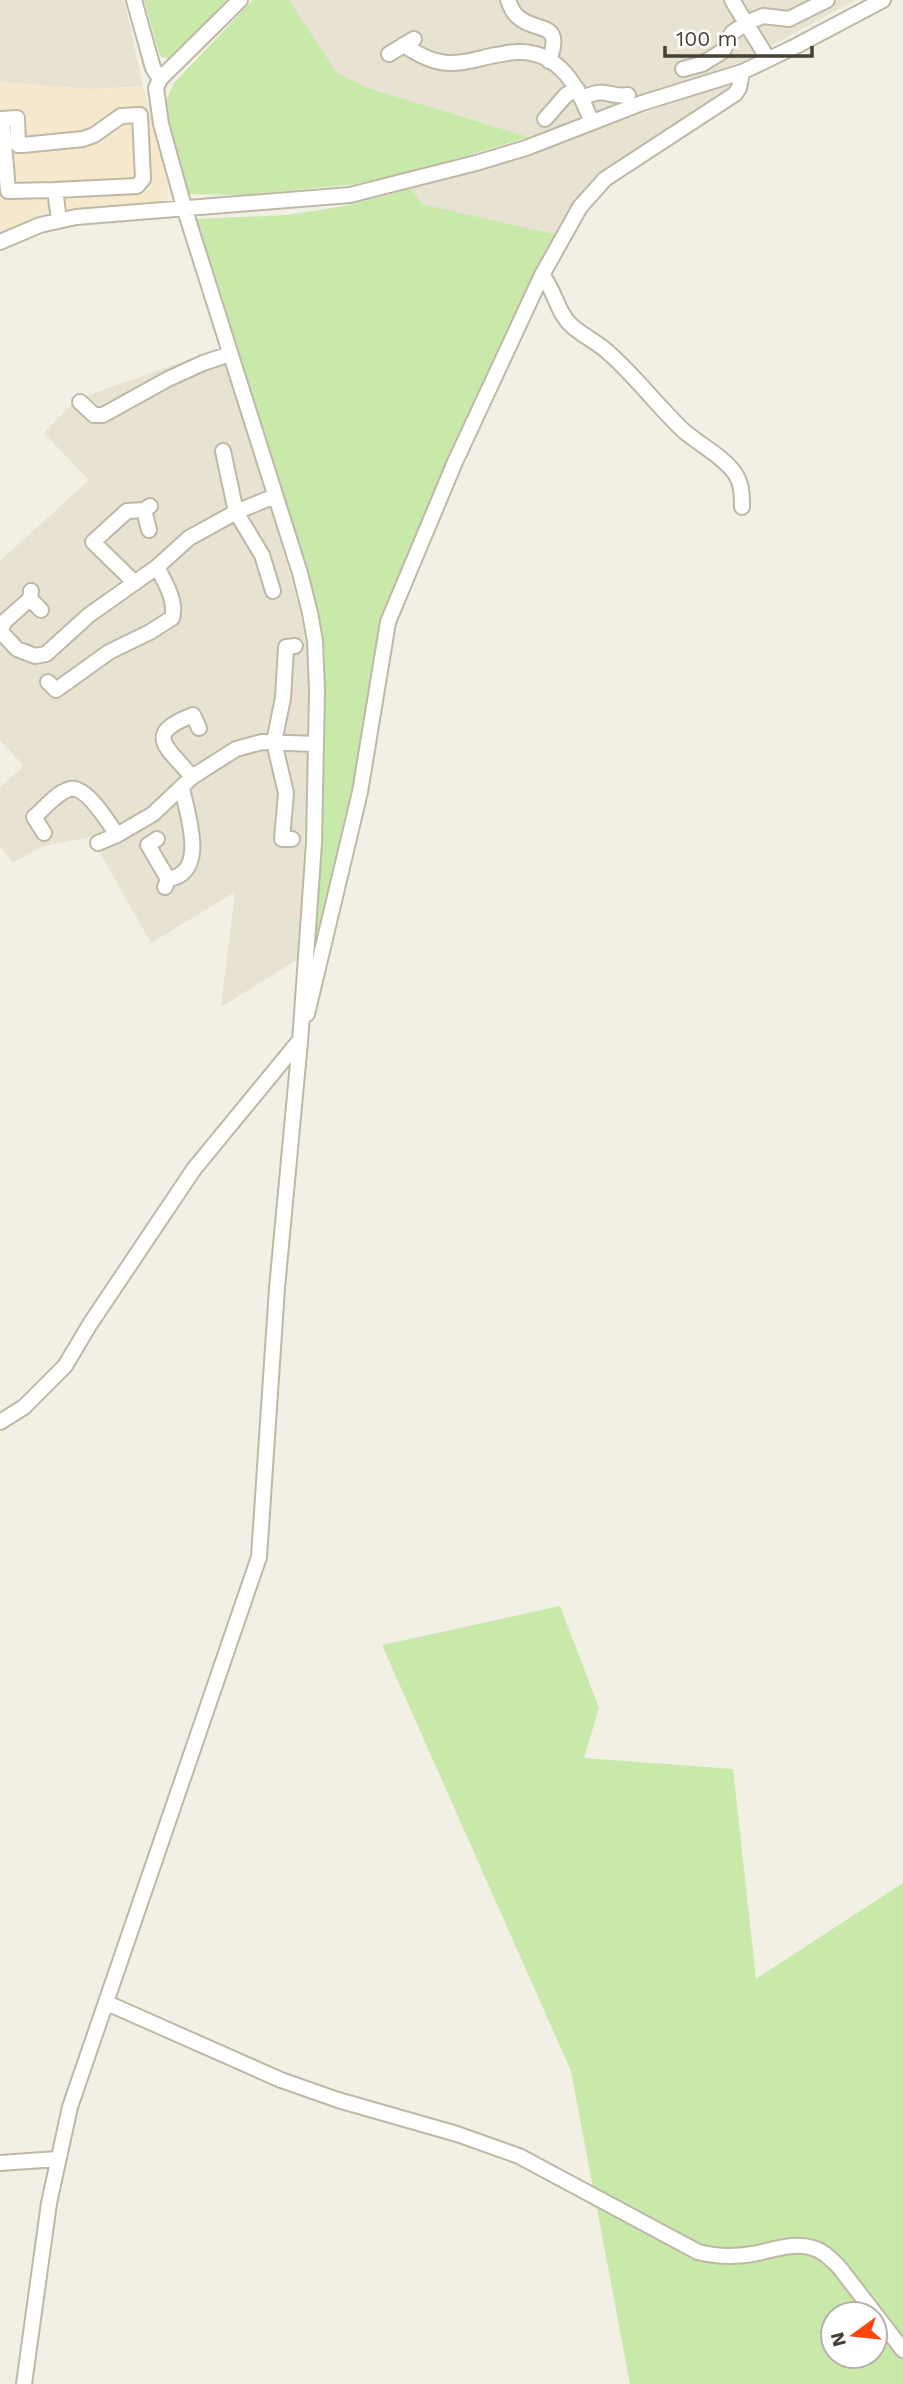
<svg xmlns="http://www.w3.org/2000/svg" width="903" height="2384" font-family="'Work Sans',sans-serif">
	<rect width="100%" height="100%" fill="#f2efe4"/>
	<!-- residential -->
	<path fill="#e7e2d1" d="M0 0H124L143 86 91 89 0 82Z
		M289 0H855L743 61 529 137 368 88 337 73Z
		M729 85 731 89 644 150 558 235 422 204 411 189 501 165 663 106Z
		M221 348 279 535 304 627 308 664 307 798 304 847 308 851 300 958 221 1007 235 892 151 943 91 837 43 846 13 863 0 846V787L24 766 0 740V561L89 480 44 433 73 403 89 395Z"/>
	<!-- commercial -->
	<path fill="#f6e8cd" d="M0 82 91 89 143 87 167 180 168 199 139 205 43 213 0 233Z"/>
	<!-- green -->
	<path fill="#c8e9aa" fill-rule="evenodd" d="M144 0H231L172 60 160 56Z
		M253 0H289L337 73 368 88 529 137 436 165 356 184 243 195 188 194 162 109 174 83Z
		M411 189 422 204 558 235 384 617 358 783 311 994 325 653 320 626 292 528 196 219 287 215 345 206Z
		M560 1606 599 1708 584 1758 733 1769 756 1979 903 1883V2384H630L571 2071 382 1645ZM833 2314H875V2356H833Z"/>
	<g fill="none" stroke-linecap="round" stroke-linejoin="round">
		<defs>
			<path id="minor" d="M134 0 153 68 160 79
				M508 0C510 5 512 11 516 15 535 35 565 18 549 61
				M732 0 768 59
				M403 45C418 54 431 62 448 63 465 64 480 58 496 55 503 54 510 52 517 52 559 50 579 88 591 121
				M389 54 414 39
				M683 69 702 64 723 51 732 33 746 23 763 16 789 19 827 0
				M582 98C608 86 607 98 628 95
				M545 119 566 95 577 89
				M55 190 137 186 143 179 140 115 121 116 94 135 83 139 23 145H18L17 118 2 119 8 191 55 190 59 220
				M0 242 40 225 76 217 350 195 476 163 526 148 642 103 742 72 796 46 883 0
				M542 275C555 290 557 313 572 326 583 336 599 343 610 354 637 378 658 407 684 431 700 445 721 455 734 472 742 483 742 494 742 507
				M80 402 94 415H103L168 379 203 363 230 354
				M223 451 236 512 262 555 273 591
				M144 510 149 530
				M135 583 93 542 127 511 144 510 150 506
				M31 591 30 599 5 621 0 631 17 649 35 656 46 654 89 615 157 567 189 538 236 512 275 496
				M30 599 41 610
				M48 682 56 690 109 652 150 632 172 618C177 602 165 582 157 567
				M192 777C169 748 141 735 193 715L199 728
				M44 833 34 817C44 809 57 792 70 789 86 785 109 823 117 835L98 843
				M117 835 153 814 192 777 236 749 262 742 316 744
				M157 839 148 845 168 879 165 887
				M292 839H282L286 793 274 742 283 698 286 647 295 646
				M168 879C209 873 187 814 182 788
				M307 1014 360 792 388 622 455 462 542 275 580 207 605 179 735 94 739 88 742 72
				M0 1422 24 1407 65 1366 90 1324 194 1169 300 1040
				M107 2003 281 2080 338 2100 457 2134 519 2156 698 2252C717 2257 734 2257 753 2254 773 2250 793 2242 813 2248 824 2251 832 2260 839 2267L903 2350
				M0 2163 57 2159
				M24 2384 49 2203 70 2107 259 1557 277 1288 300 1042 314 843 317 691 315 641 310 613 300 573 184 207 161 124 156 88 160 79 240 0"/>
		</defs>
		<!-- minor casing -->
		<use href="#minor" stroke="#beb8a6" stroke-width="18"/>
		<!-- minor -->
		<use href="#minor" stroke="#fff" stroke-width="14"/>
	</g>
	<!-- north arrow -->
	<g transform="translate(854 2335) rotate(255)"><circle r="33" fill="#ffffff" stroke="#b5b2ae" stroke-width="2"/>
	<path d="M0-5L12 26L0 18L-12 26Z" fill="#ff440e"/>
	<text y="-10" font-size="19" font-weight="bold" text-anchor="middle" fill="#453f34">N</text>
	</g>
	<!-- scale -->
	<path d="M665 46v10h147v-10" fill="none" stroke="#453f34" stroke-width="3.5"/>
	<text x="676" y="46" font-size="21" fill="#453f34" stroke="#ffffff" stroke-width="5" paint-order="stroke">100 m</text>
</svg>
